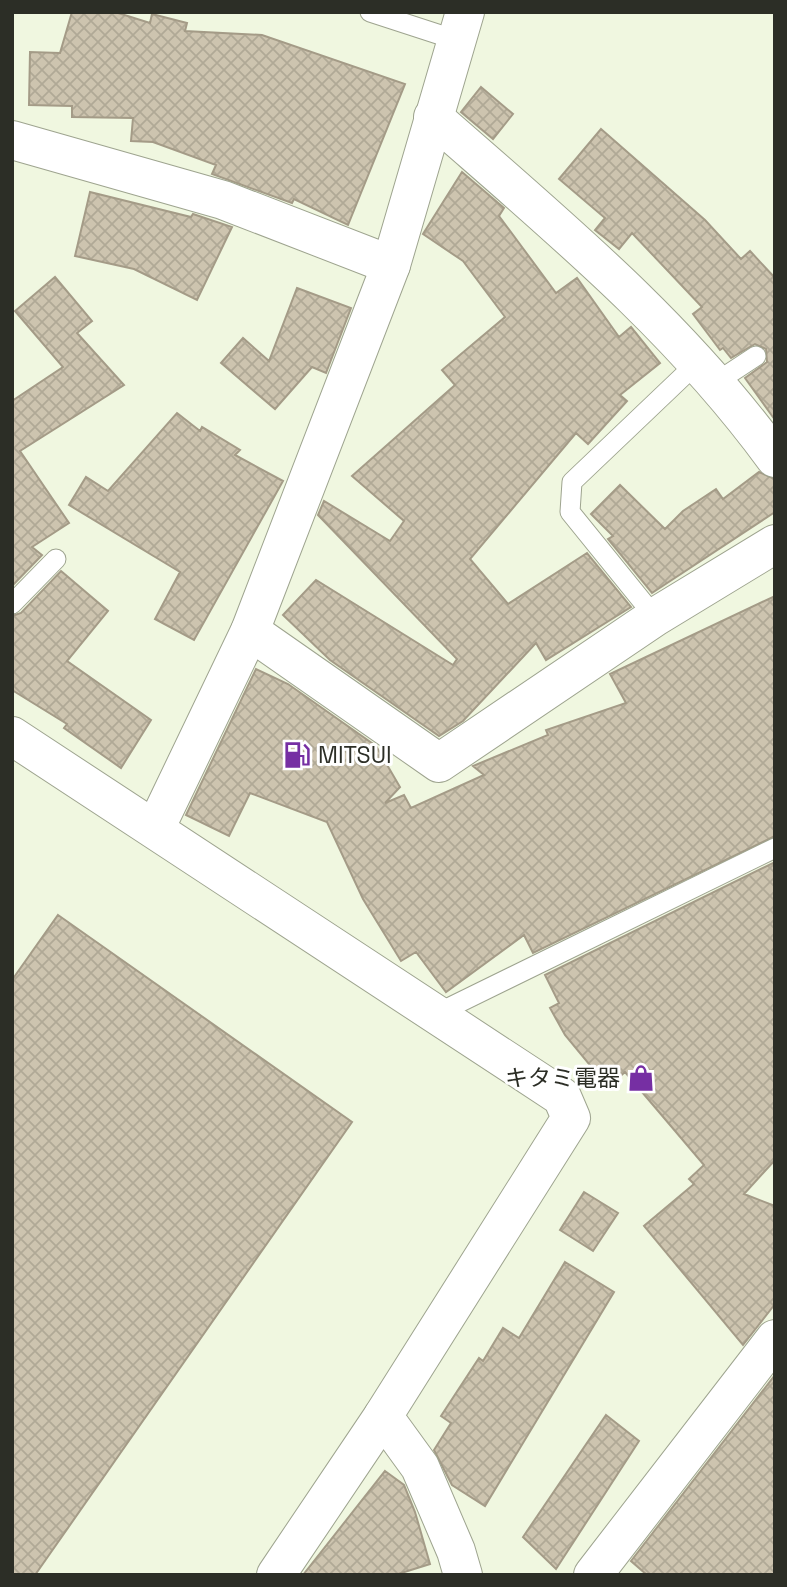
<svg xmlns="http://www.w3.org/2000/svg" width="787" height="1587" font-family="'Space Grotesk','Noto Sans JP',sans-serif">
	<defs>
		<pattern id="building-cross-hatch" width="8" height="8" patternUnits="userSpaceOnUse" patternTransform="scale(1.75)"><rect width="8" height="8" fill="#cdc4af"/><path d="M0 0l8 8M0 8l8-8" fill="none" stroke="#b0a996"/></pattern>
	</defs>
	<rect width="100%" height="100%" fill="#f0f7e0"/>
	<!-- building -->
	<path fill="url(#building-cross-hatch)" stroke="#a49b87" stroke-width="2" d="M72 12H115L150 23 152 14 187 23 185 31 262 35 405 84 348 225 294 199 292 203 212 174 216 165 153 142 131 141 133 118 72 117V106L29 105 30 52 60 53Z
		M481 87 513 114 493 139 461 112Z
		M601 129 705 220 741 259 750 251 775 278V420L745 378 767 362 766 349 755 344 731 358 723 348 720 350 693 314 702 307 632 233 619 249 595 230 605 218 559 179Z
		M462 172 504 208 499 216 556 293 577 278 619 337 631 327 660 363 620 395 627 401 588 444 576 433 470 559 508 604 587 553 631 607 546 660 536 643 463 721 439 736 330 660 283 615 316 580 453 665 457 659 318 515 324 501 390 541 404 521 352 476 455 385 442 370 505 317 463 261 423 234Z
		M90 192 191 217 193 214 232 227 197 300 134 269 75 256Z
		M55 277 92 321 77 333 124 385 20 451 69 523 32 547 42 555 12 586V401L63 367 15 311Z
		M297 288 351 308 326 373 312 367 275 409 221 363 243 338 269 361Z
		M177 413 200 431 202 427 240 450 235 455 283 481 194 640 155 619 180 572 69 505 86 477 108 491Z
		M759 472 775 479V512L652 593 608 539 613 536 591 514 620 485 665 529 683 511 716 489 723 499Z
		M61 571 108 611 67 661 151 720 121 768 64 728 67 724 12 690V616L21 613Z
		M775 596V836L533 953 524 935 446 992 416 952 401 961 363 899 327 822 250 793 229 836 186 815 256 669 288 684 376 746 400 787 385 803 404 795 411 808 484 775 473 766 548 735 546 730 626 703 610 674Z
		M775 862V1160L744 1194 775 1206V1304L743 1345 644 1226 694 1184 689 1179 704 1165 625 1072 608 1087 565 1035 550 1008 559 1003 545 975Z
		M58 915 352 1122 35 1575H12V980Z
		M584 1192 618 1213 593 1251 560 1230Z
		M565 1262 614 1292 485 1506 452 1485 434 1450 451 1423 441 1416 479 1358 483 1361 503 1328 519 1338Z
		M775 1375V1575H647L631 1561Z
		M606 1415 639 1441 556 1569 523 1537Z
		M385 1471 404 1485 415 1512 430 1564 395 1575H303Z"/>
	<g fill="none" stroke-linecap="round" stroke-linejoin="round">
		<defs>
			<path id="lane" d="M370 12 456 40
				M715 383 756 356
				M12 604 56 559
				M655 617 570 512 572 482 698 362
				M434 1015 775 848"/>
			<path id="street" d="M433 117C556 225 678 325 775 458
				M12 140 223 200 391 265
				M250 631 439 763 655 617 775 544
				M383 1416 420 1467 456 1551 463 1575
				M593 1575 775 1339"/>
			<path id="secondary" d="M12 736 562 1097 571 1118 383 1416 276 1575
				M155 829 250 631 391 265 465 12"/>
		</defs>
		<!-- lane casing -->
		<use href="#lane" stroke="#9ea48f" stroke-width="21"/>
		<!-- street casing -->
		<use href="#street" stroke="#9ea48f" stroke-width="40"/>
		<!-- secondary casing -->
		<use href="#secondary" stroke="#9ea48f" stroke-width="40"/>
		<!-- lane -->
		<use href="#lane" stroke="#fff" stroke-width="19"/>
		<!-- street -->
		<use href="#street" stroke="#fff" stroke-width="38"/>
		<!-- secondary -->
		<use href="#secondary" stroke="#fff" stroke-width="38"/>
	</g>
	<!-- icons -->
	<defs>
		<symbol id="fuel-bare" viewBox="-9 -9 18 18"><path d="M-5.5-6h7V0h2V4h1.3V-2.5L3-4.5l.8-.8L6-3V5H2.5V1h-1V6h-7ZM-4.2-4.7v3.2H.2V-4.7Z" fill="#762fa3" stroke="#fff" stroke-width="2.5" paint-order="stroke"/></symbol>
		<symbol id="shop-bare" viewBox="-9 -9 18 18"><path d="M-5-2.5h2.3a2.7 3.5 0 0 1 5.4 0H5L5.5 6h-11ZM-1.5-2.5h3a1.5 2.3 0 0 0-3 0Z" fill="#762fa3" stroke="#fff" stroke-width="2.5" paint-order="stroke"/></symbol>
	</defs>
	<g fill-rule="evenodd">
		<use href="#fuel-bare" x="278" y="736" width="38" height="38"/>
		<use href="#shop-bare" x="622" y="1059" width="38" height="38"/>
	</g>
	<g text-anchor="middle" stroke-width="6" stroke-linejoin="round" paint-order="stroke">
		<!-- poi labels -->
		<g font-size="23" fill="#2c2e26" stroke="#fff" text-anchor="start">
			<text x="318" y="763">MITSUI</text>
			<text x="620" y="1086" text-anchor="end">キタミ電器</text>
		</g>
	</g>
	<!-- border -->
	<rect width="787" height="1587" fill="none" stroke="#2c2e26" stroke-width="28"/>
</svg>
